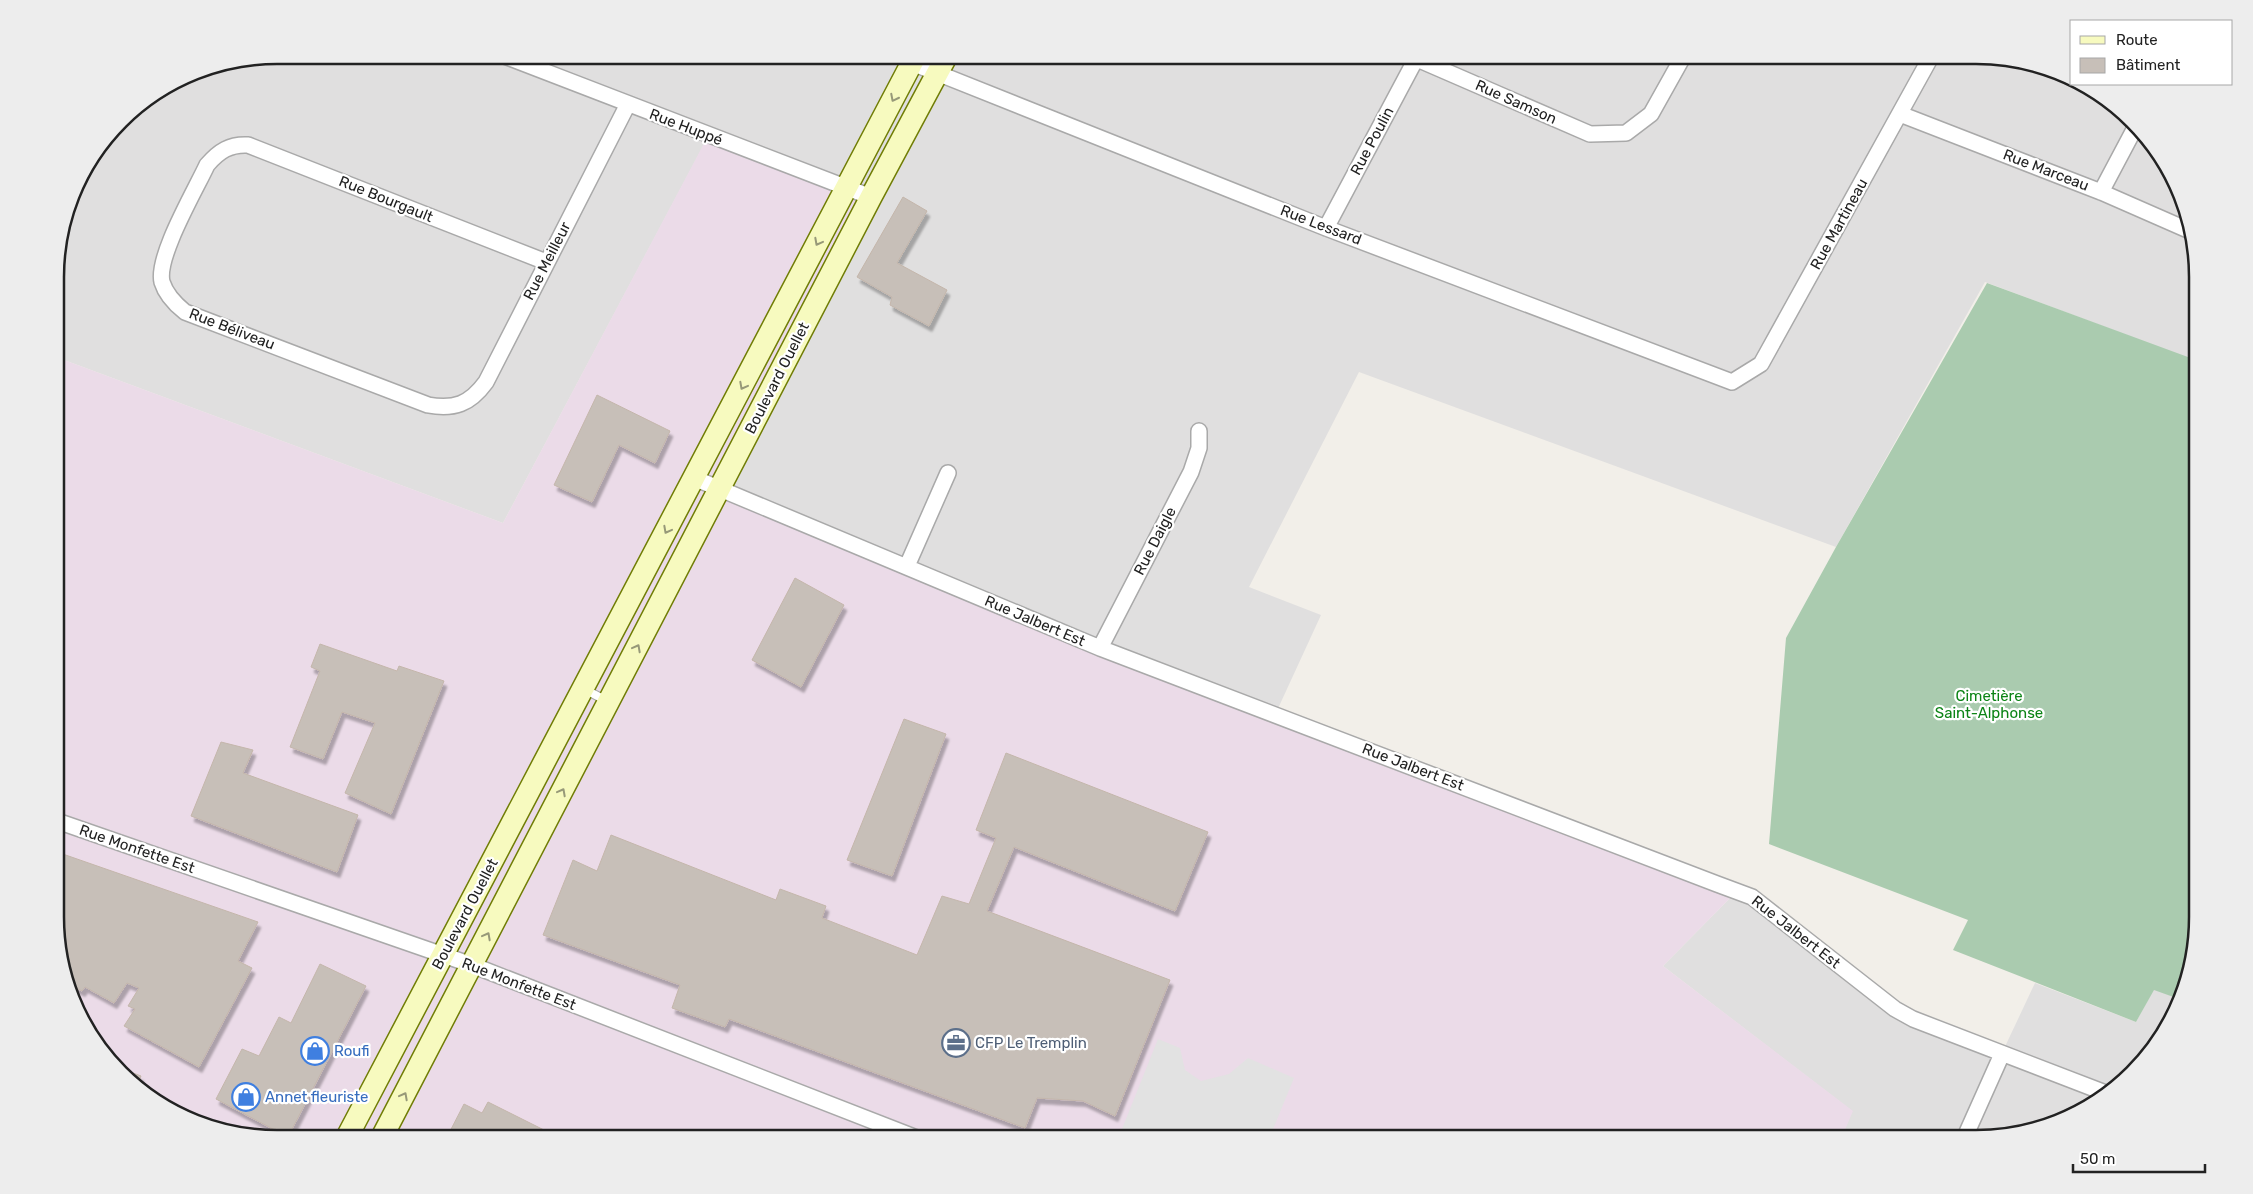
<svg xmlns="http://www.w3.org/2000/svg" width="2253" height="1194" font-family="Rubik,sans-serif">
	<defs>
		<filter id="shadow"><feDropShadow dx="3" dy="5.5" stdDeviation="1" flood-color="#0004"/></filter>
	</defs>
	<rect width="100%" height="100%" fill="#f2efe9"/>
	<!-- residential -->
	<path fill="#e0dfdf" d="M277 55H1976L2072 77V84H2083L2123 110 2160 153 2196 248V361L1985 282 1836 547 1359 372 1249 587 1321 615 1275 715 720 489 709 135 503 523 56 357 55 262 74 195 102 147 130 110 192 72Z
		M1738 890 1895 1009 2002 1053 2035 983 2136 1022 2154 989 2179 999 2175 1015 2143 1064 2099 1102 2047 1127 1990 1139H1841L1852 1111 1663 966Z"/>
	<!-- industrial -->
	<path fill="#ebdbe8" d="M709 134 871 197 721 488 1100 648 1738 890 1663 966 1853 1111 1841 1139H277L179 1116 131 1084 93 1041 57 946 56 357 503 523Z"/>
	<!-- cemetery -->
	<path fill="#aacbaf" d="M1987 283 2196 360 2198 917 2179 999 2154 990 2136 1022 1953 950 1968 920 1769 844 1786 638 1836 547Z"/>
	<!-- parking -->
	<path fill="#e2e2e2" d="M1158 1039 1180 1048 1185 1070 1201 1081 1229 1074 1248 1058 1294 1078 1269 1139H1118Z"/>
	<!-- building -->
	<path fill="#c7bfb8" stroke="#c4b6ab" filter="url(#shadow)" d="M903 197 927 211 897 263 947 290 929 326 890 305 892 297 857 277Z
		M597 395 670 431 655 463 619 445 592 502 554 485Z
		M795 578 844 605 801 687 752 660Z
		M320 644 397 671 399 666 444 681 391 814 345 793 375 723 342 712 323 759 290 747 320 671 311 667Z
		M904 719 946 734 892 876 847 860Z
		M221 742 253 750 243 773 358 815 337 872 191 816Z
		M1006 753 1208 832 1175 911 1014 847 987 911 1170 980 1115 1116 1083 1101 1037 1098 1025 1128 729 1019 725 1027 672 1008 680 985 543 935 573 860 597 871 611 835 776 900 780 889 826 906 822 918 917 955 942 896 969 904 996 838 976 830Z
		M57 852 258 922 238 961 252 968 199 1067 124 1026 135 1009 128 1006 139 988 127 983 114 1003 85 987 82 991 72 986 57 946Z
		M320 964 366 986 288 1137 216 1099 242 1049 259 1056 279 1017 291 1023Z
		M115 1066 141 1076 136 1088 131 1084Z
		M488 1102 558 1137 556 1139H446L464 1104 482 1113Z"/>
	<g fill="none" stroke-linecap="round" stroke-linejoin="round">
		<defs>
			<path id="lane" d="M584 689 607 701"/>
			<path id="street" d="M502 55 871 197
				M1408 55 1590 134 1626 133 1651 114 1684 55
				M912 63 1326 228 1732 382 1761 364 1932 55
				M1900 114 2101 192 2190 231
				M2101 192 2136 126
				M1326 228 1418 55
				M546 262 248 145C230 144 219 151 207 165 195 191 156 257 162 282 166 295 175 304 185 312L428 405C454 410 470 404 486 382L628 104
				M694 478 1100 648 1717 884 1752 897 1895 1009 1913 1019 2108 1094
				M907 566 948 473
				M1100 648 1191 472 1199 448V431
				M57 821 472 965 919 1139
				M1964 1139 2002 1054"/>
			<path id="secondary" d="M346 1139 916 55
				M381 1139 871 197 947 55"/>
		</defs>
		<!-- lane casing -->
		<use href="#lane" stroke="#a9a9a9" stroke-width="10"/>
		<!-- street casing -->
		<use href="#street" stroke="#a9a9a9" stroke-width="18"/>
		<!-- secondary casing -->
		<use href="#secondary" stroke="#707d05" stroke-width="24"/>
		<!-- lane -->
		<use href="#lane" stroke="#fff" stroke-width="8"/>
		<!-- street -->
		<use href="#street" stroke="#fff" stroke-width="15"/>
		<!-- secondary -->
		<use href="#secondary" stroke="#f7fabf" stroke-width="21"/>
	</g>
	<!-- one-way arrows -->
	<defs><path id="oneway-chevron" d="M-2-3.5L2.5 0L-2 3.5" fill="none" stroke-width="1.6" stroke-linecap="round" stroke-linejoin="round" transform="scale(1.25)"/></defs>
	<g stroke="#979978">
		<use href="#oneway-chevron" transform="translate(894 98) rotate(117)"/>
		<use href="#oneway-chevron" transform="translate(818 242) rotate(118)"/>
		<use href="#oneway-chevron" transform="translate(743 386) rotate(118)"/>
		<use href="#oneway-chevron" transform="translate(667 530) rotate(118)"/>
		<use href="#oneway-chevron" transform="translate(637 648) rotate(-62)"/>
		<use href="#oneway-chevron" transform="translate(562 792) rotate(-62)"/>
		<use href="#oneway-chevron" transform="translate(487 936) rotate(-62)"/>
		<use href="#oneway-chevron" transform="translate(404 1096) rotate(-62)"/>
	</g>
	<!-- icons -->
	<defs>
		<symbol id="office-ring" viewBox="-11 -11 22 22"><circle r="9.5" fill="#fff" stroke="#5c6f8a" stroke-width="1.5"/><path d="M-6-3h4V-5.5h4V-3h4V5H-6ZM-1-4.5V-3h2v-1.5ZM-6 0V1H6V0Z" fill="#5c6f8a"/></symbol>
		<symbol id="shop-ring" viewBox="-11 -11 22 22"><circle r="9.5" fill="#fff" stroke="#3f7fe0" stroke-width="1.5"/><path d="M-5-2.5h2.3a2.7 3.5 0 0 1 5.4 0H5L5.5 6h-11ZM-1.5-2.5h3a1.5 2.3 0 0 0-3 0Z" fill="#3f7fe0"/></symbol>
	</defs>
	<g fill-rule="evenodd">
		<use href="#office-ring" x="940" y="1027" width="32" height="32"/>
		<use href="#shop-ring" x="299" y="1035" width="32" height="32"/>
		<use href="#shop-ring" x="230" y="1081" width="32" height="32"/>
	</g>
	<g text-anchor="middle" stroke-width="4.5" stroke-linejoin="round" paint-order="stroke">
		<!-- street labels -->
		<g font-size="15" fill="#222" stroke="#fff">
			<text transform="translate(1516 102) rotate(24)" y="5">Rue Samson</text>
			<text transform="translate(686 127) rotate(21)" y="5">Rue Huppé</text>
			<text transform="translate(1372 141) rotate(-62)" y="5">Rue Poulin</text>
			<text transform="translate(2046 170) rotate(21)" y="5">Rue Marceau</text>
			<text transform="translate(386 199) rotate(22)" y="5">Rue Bourgault</text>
			<text transform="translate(1839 224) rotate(-61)" y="5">Rue Martineau</text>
			<text transform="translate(1321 225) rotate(21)" y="5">Rue Lessard</text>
			<text transform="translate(547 261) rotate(-63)" y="5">Rue Meilleur</text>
			<text transform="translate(232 329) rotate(21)" y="5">Rue Béliveau</text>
			<text transform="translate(777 378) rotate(-63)" y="5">Boulevard Ouellet</text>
			<text transform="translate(1155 541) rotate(-63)" y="5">Rue Daigle</text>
			<text transform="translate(1035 621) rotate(23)" y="5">Rue Jalbert Est</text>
			<text transform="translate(1413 767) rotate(21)" y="5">Rue Jalbert Est</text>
			<text transform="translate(137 849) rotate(19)" y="5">Rue Monfette Est</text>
			<text transform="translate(465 914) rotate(-62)" y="5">Boulevard Ouellet</text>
			<text transform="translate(1796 932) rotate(38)" y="5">Rue Jalbert Est</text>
			<text transform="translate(519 984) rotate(21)" y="5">Rue Monfette Est</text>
		</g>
		<!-- park labels -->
		<g font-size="15" fill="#0c8416" stroke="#fff">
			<text x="1989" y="701">Cimetière<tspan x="1989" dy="17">Saint-Alphonse</tspan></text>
		</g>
		<!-- service labels -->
		<g font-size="15" fill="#4e5e75" stroke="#fff" text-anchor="start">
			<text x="975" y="1048">CFP Le Tremplin</text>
		</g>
		<!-- shop labels -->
		<g font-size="15" fill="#366cbe" stroke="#fff" text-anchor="start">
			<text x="334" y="1056">Roufi</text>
			<text x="265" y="1102">Annet fleuriste</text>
		</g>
	</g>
	<!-- crop -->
	<path d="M0 0H2253V1194H0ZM277 64H1976A213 213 0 0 1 2189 277V917A213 213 0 0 1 1976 1130H277A213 213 0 0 1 64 917V277A213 213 0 0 1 277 64Z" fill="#ededed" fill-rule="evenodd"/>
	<path fill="none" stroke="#222" stroke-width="2.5" d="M277 64H1976A213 213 0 0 1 2189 277V917A213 213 0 0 1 1976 1130H277A213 213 0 0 1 64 917V277A213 213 0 0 1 277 64Z"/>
	<!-- legend -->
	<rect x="2070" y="20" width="162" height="65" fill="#ffffff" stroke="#a7a7a7"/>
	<rect x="2080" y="36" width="25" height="8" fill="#f7fabf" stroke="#a7a7a7"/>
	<text x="2116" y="45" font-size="15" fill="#222222">Route</text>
	<rect x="2080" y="58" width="25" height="15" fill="#c7bfb8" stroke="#a7a7a7"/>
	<text x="2116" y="70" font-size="15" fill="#222222">Bâtiment</text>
	<!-- scale -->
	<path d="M2073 1164v8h132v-8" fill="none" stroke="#222222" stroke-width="2.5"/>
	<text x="2080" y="1164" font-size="15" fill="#222222" stroke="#ffffff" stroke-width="4" paint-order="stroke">50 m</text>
</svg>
